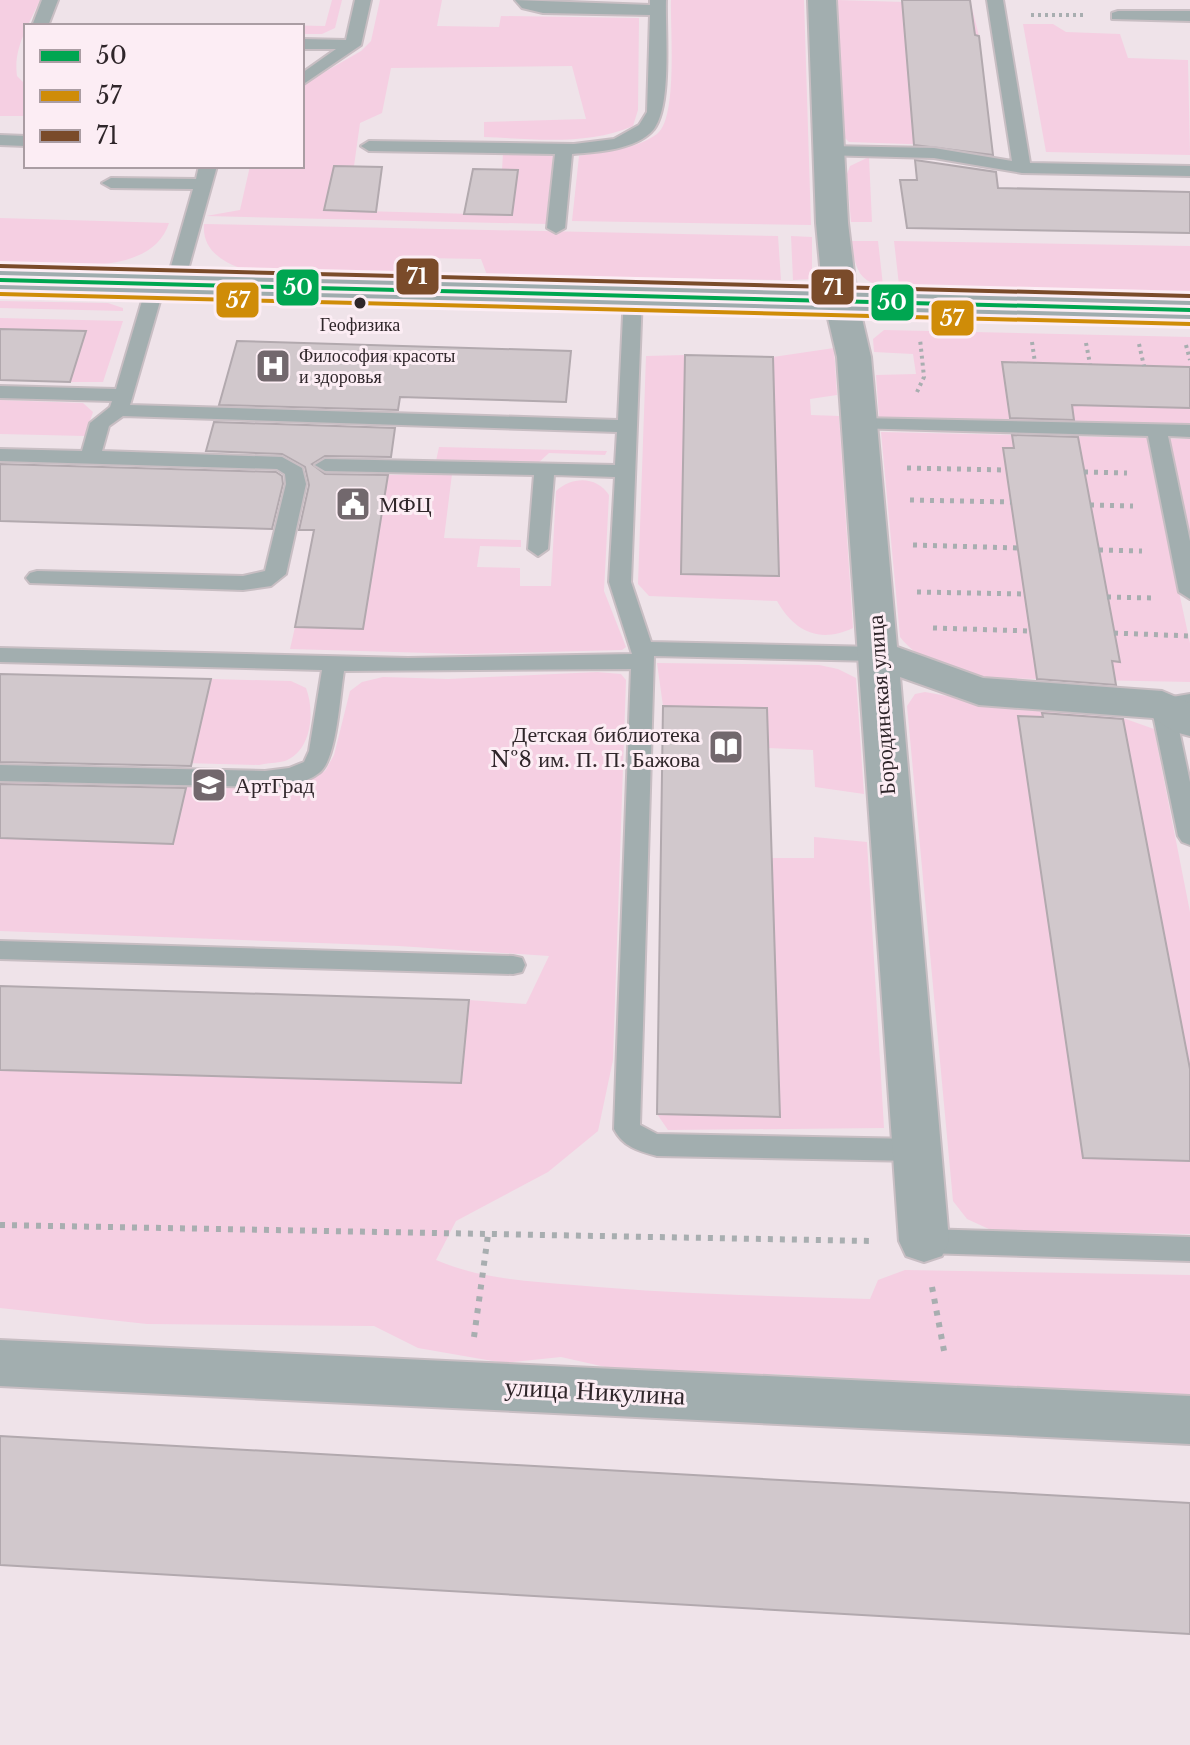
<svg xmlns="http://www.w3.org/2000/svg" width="1190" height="1745" font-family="'Libre Baskerville',serif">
	<rect width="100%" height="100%" fill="#efe3e9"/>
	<!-- green -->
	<path fill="#f5cfe2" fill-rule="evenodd" d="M0 0H40C29 25 13 47 17 76L26 85V116H0Z
		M332 0H342L335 28 322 34H302V26H178L179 23 325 26Z
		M380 0H442L437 26 499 27 501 16 639 18 638 110 633 126C587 146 533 139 484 137V122L586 119 572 66 391 68 382 113 360 123 354 166 334 167 325 210 511 215 518 171 502 170 503 153 553 154 546 224 206 216 240 210 250 166H302V85L361 51 371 41Z
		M671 0H804L811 225 572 221 579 156C605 151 635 150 657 134 678 118 670 27 671 0Z
		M837 0 971 4 979 36 905 34 913 128 990 131V137L965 146 849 142 842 135Z
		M1023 24H1053L1066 32 1120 34 1128 58 1188 60 1190 155 1046 152Z
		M869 157 872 222H851L847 174 850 166Z
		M0 218 169 223C151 281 47 264 0 263Z
		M204 224 778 236 781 280 487 275 481 259 424 258 411 273 240 268C219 260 202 248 204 224Z
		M791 236 812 237V279L793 280Z
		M852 241H878L883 285C857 283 854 263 852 241Z
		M894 241 1190 246V293L899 285Z
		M0 301 108 303 123 308V311L0 308Z
		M0 318 123 321 103 382H70L86 331 0 329Z
		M884 330 1190 337V367L1003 362 1008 404 1190 408V424L879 417 876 375 916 374 913 354 874 352 873 339Z
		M834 348 837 395 810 399 811 415 839 416 853 628C819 644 794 631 777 601L649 596 638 584 646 356 685 355 681 573 779 576 773 357Z
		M0 400 83 403 93 412 85 436 0 434Z
		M881 432 1190 439V547L1183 514 1163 518 1190 643V682L987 678C955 673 920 663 900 637ZM1080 450 1119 662 1034 660Z
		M439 447 607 451 605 455 549 453 537 464 436 461Z
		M452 474 444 538 521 540V547L480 546 477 567 520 568V586H551L556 491C572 476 597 476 609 495L604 591 626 647 622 650 465 654 290 649 295 627 363 628 388 475Z
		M657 663 819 665 838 669 856 678 864 794 815 787 813 750 768 748 767 708 663 706Z
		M597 672 621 674 626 680 613 1060 598 1131 548 1172 456 1221 436 1260C480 1279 527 1281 574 1285 673 1294 771 1296 870 1299L878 1280 905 1270 1190 1275V1400L1065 1389 774 1374 632 1373 561 1357 504 1363 418 1348 374 1326 147 1324 0 1308V1070L461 1083 469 1000 526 1004 549 956 399 946 0 931V779L290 783 325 771 334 755 350 691 362 682 383 677 448 679Z
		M211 679 291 681 306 688C315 711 312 751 285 761 277 763 267 763 259 765L0 758Z
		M925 692 1020 709 1123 718 1154 729 1190 912V1069L1123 718 1018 717 1083 1158 1190 1161V1234L991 1230 967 1219 953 1201 907 706 915 694Z
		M814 837 867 842 884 1128 668 1130 657 1114 780 1117 772 858H814Z"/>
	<!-- building -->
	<path fill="#d1c8cc" stroke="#b2a9ae" stroke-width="2" d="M902 0H970L975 35 979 36 993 155 914 145Z
		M915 160 996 172 998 188 1190 192V233L907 228 900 180H917Z
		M334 166 382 167 376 212 324 210Z
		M473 169 518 170 512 215 464 214Z
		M0 329 86 331 70 382 0 380Z
		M237 341 571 351 566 402 400 397 398 410 219 405Z
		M685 355 773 357 779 576 681 574Z
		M1002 362 1190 367V408L1072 405 1074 420 1010 418Z
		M214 422 395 428 391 457 325 456 312 464 325 474 388 475 363 629 295 627 314 530H299L309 485 305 467 282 454 206 451Z
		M1012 435 1078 437 1120 662 1112 661 1116 685 1037 679 1003 448H1014Z
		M0 464 276 472 282 476 283 484 272 529 0 521Z
		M0 674 211 679 191 766 0 762Z
		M663 706 767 708 780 1117 657 1114Z
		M1042 713 1123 719 1190 1069V1161L1083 1158 1018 716 1043 717Z
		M0 784 186 788 173 844 0 838Z
		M0 986 469 1000 461 1083 0 1070Z
		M0 1436 1190 1503V1634L0 1565Z"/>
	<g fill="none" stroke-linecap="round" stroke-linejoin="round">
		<defs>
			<path id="service" d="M42 0H58L48 26H32Z
				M355 0H371L361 45 302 85V73L336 49H302V39L346 40Z
				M515 0 650 5V0H666C665 31 672 105 654 129 637 150 597 152 572 154L565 228 556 233 547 228 555 154 369 151 361 146 369 141 574 144 614 139 639 125 647 112 650 15 543 13 522 8Z
				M987 0H1003L1030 163 1190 166V176L1022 173 934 158 821 155 819 151 821 147 827 146 934 148 1012 161Z
				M1118 11H1190V21L1112 19V13Z
				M0 135 26 136V146L0 145Z
				M199 166H217L184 284 175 289 166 284 193 189 111 188 102 183 111 178 196 179Z
				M156 279 165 284 130 405 618 420 624 295 627 291H639L642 295 631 582 651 642 877 647 885 649 888 654 885 659 877 661 654 656 640 1125 657 1134 915 1139 924 1142 928 1150 924 1158 915 1161 657 1156C639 1151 623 1147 614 1129L631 669 344 671C340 693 337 761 319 773 304 785 283 785 265 787L0 781V765L265 771 289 768 304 762 309 751 322 670 0 662V648L408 658 632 654 609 582 615 477 554 475 548 549 538 556 528 549 534 475 325 471 315 465 325 459 615 465 617 432 123 416 109 426 102 451 282 457 302 468 306 484 286 574 271 586 243 590 30 583 26 578 30 573 37 571 243 576 265 571 286 484 285 474 277 469 0 461V449L82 451 90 423 110 407 112 401 0 398V386L116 389 147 284Z
				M859 418 1190 425V437L1168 436 1190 541V599L1179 592 1148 436 852 428 849 424Z
				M1190 694V710L1175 711 1190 782V845L1182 842 1178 836 1151 705 1154 700Z
				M0 941 513 956 522 958 525 965 522 972 513 974 0 959Z
				M924 1229 1190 1237V1261L924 1253 914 1249 910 1241 914 1233Z"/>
			<path id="minor" d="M808 0H836L848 223 857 297 871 357 897 647 983 678 1162 691 1190 703V736L1175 732 1153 718 979 705 900 677 949 1241 942 1256 924 1262 906 1256 899 1241 837 357 823 297 816 223Z
				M0 1340 1190 1396V1444L0 1386Z"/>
			<path id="secondary" d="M0 270 1190 300V320L0 290Z"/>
		</defs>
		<!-- service casing -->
		<use href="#service" stroke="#c8bec3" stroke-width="4"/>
		<!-- minor casing -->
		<use href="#minor" stroke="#c8bec3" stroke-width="4"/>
		<!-- secondary casing -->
		<use href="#secondary" stroke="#c8bec3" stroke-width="4"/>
		<!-- path-far2 -->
		<path stroke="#a8aeb0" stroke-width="4" stroke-dasharray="3 4" stroke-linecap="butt" d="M1031 15H1085
			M1032 342 1035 363
			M1086 343 1090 364
			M1139 344 1144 366
			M1186 345 1190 360
			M917 392 924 377 920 339"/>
		<!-- path-far1 -->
		<path stroke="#a8aeb0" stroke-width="5" stroke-dasharray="4 6" stroke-linecap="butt" d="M907 468 1006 470
			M1084 472 1127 473
			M910 500 1011 502
			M1090 505 1133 506
			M913 545 1018 548
			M1099 550 1142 551
			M917 592 1024 594
			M1107 597 1154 598
			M933 628 1030 631
			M1114 633 1190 636"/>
		<!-- path -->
		<path stroke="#a8aeb0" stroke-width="6" stroke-dasharray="5 7" stroke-linecap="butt" d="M0 1225 872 1241
			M932 1287 945 1356
			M474 1337 488 1235"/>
		<!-- service -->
		<use href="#service" fill="#a2aeaf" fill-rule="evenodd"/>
		<!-- minor -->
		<use href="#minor" fill="#a2aeaf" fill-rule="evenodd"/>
		<!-- secondary -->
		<use href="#secondary" fill="#9facae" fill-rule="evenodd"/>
		<defs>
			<path id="bus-1" d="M0 278 1190 308V312L0 282Z"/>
			<path id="bus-2" d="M0 292 1190 322V326L0 296Z"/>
			<path id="bus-3" d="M0 264 1190 294V298L0 268Z"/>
		</defs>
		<!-- bus-1 casing -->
		<use href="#bus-1" stroke="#fcedf4" stroke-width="6"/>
		<!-- bus-2 casing -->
		<use href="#bus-2" stroke="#fcedf4" stroke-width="6"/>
		<!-- bus-3 casing -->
		<use href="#bus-3" stroke="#fcedf4" stroke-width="6"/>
		<!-- bus-1 -->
		<use href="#bus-1" fill="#00a651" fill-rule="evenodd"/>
		<!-- bus-2 -->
		<use href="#bus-2" fill="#cf8c08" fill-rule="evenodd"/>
		<!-- bus-3 -->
		<use href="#bus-3" fill="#7a4b2a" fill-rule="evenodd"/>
	</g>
	<!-- icons -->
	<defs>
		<symbol id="hospital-square" viewBox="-11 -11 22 22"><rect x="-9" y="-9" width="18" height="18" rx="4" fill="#72686d" stroke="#fcedf4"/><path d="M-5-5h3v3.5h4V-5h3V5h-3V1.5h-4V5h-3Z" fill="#fff"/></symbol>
		<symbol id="civic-square" viewBox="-11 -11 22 22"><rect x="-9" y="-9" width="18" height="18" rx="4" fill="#72686d" stroke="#fcedf4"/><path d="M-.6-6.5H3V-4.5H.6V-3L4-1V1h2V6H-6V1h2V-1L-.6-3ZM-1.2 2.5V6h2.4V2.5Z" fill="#fff"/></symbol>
		<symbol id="library-square" viewBox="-11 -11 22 22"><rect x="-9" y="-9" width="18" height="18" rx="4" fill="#72686d" stroke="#fcedf4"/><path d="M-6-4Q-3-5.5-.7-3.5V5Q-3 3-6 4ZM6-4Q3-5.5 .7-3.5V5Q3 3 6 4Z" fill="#fff"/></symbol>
		<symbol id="school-square" viewBox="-11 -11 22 22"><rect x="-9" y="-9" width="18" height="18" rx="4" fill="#72686d" stroke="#fcedf4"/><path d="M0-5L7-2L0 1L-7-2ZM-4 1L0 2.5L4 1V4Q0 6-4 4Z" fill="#fff"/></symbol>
	</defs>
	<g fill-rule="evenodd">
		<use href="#hospital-square" x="253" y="346" width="40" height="40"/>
		<use href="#civic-square" x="333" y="484" width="40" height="40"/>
		<use href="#library-square" x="706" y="727" width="40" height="40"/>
		<use href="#school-square" x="189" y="765" width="40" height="40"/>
	</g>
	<!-- markers -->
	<circle fill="#2f262a" stroke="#fcedf4" stroke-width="3" cx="360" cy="303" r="7"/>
	<g text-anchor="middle" stroke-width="6" stroke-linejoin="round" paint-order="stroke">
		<!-- far-bus labels -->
		<g font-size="18" fill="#2f262a" stroke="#fcedf4">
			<text x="360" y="331">Геофизика</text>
		</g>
		<!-- far-poi labels -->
		<g font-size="18" fill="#2f262a" stroke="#fcedf4" text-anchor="start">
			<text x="299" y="362">Философия красоты<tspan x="299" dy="21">и здоровья</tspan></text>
		</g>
		<!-- poi labels -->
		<g font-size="22" fill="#2f262a" stroke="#fcedf4" text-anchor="start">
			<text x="379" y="512">МФЦ</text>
			<text x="700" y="742" text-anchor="end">Детская библиотека<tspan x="700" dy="25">№8 им. П. П. Бажова</tspan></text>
			<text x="235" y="793">АртГрад</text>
		</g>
		<!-- street labels -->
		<g font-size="22" fill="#2f262a" stroke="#fcedf4">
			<text transform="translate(881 705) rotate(-94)" y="8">Бородинская улица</text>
		</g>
		<!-- near-street labels -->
		<g font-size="26" fill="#2f262a" stroke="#fcedf4">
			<text transform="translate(595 1391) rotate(3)" y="9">улица Никулина</text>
		</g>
	</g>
	<g stroke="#fcedf4" stroke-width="3">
		<rect x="395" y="257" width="45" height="39" rx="8" fill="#7a4b2a"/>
		<rect x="810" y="268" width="45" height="38" rx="8" fill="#7a4b2a"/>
		<rect x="275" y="268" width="45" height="39" rx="8" fill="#00a651"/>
		<rect x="215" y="281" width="45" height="38" rx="8" fill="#cf8c08"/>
		<rect x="870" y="283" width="45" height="39" rx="8" fill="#00a651"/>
		<rect x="930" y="299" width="45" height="38" rx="8" fill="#cf8c08"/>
	</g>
	<g font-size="22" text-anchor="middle" font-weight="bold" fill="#fff">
		<text x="417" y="284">71</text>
		<text x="833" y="295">71</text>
		<text x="298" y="295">50</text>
		<text x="238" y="308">57</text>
		<text x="892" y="310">50</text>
		<text x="952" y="326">57</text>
	</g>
	<!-- legend -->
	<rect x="24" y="24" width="280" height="144" fill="#fcedf4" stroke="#aa9da3" stroke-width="2"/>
	<rect x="40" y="50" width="40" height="12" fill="#00a651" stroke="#aa9da3" stroke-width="2"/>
	<text x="96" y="64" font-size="24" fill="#2f262a">50</text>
	<rect x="40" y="90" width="40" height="12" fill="#cf8c08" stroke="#aa9da3" stroke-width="2"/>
	<text x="96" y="104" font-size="24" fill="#2f262a">57</text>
	<rect x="40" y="130" width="40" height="12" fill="#7a4b2a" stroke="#aa9da3" stroke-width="2"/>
	<text x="96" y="144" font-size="24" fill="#2f262a">71</text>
</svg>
